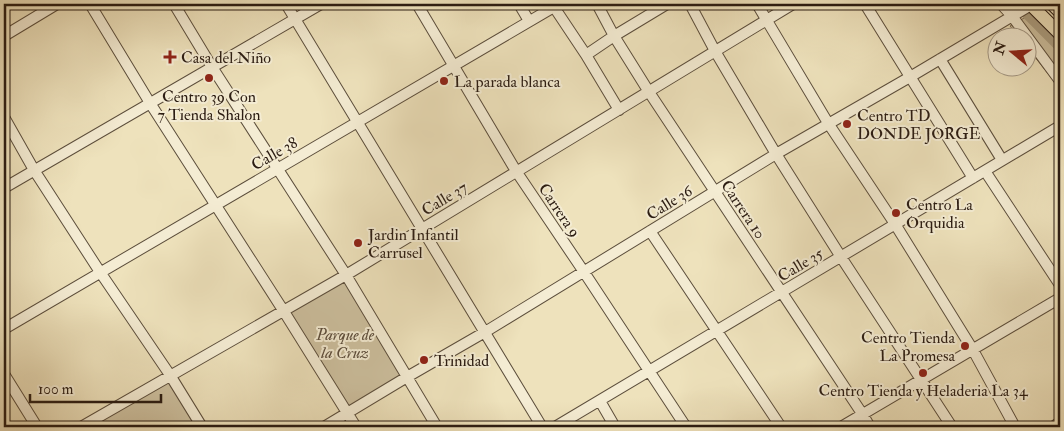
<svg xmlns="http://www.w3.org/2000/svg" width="1064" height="431" font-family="'IM FELL Double Pica',serif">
	<rect width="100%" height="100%" fill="#eee2bc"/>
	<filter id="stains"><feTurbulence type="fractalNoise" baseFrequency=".004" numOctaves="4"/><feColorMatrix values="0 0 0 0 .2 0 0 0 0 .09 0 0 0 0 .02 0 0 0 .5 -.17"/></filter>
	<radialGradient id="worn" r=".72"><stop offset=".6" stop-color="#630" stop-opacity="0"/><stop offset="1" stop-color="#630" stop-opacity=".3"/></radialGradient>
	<!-- green -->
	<path fill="#cdc09f" stroke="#7c6e58" d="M1031 14 1060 43V89L1027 47 1026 38 1019 37 1010 26Z
		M344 277 403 375 346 411 286 312Z
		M168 381 196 427H89Z"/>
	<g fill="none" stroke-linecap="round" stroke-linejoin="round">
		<!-- canal -->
		<path stroke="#ac9f82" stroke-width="9" d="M1016 4 1060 48"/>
		<defs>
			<path id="minor" d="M90 4 150 103 283 310 356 427
				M174 4 212 67 346 275 437 427
				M286 4 542 427
				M417 4 516 171 584 272 686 427
				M519 4 529 21
				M597 4 614 36 649 92 863 415 870 427
				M690 4 715 51 776 154 841 257 952 427
				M757 4 828 123 895 224 973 350 1015 427
				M865 4 973 178
				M1001 4 1012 16 1060 81
				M554 7 586 55 619 110
				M4 36 57 4
				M586 55 614 36 667 4
				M940 59 1002 160
				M4 117 34 170 100 272 170 375 202 427
				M985 171 1060 285
				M4 188 321 4
				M650 231 781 427
				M4 329 559 4
				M4 374 37 427
				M600 401 615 427
				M81 427 346 275 793 4
				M324 427 407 377 485 332 776 154 910 77 1031 5
				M555 427 1060 126
				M841 427 1060 298
				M1053 427 1060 422"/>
			<path id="major" d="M1030 4 1060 34
				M1052 4 1060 12"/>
		</defs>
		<!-- minor casing -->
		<use href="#minor" stroke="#5c4e3c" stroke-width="12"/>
		<!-- major casing -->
		<use href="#major" stroke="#2b1c12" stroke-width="14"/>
		<!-- minor -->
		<use href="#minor" stroke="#f4ecd3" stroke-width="10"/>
		<!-- major -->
		<use href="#major" stroke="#eee2bc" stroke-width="12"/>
	</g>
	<!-- markers -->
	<g fill="#8f2418" stroke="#f4ecd3" stroke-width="2">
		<path d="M167.5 49.5h5v5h5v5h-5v5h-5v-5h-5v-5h5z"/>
		<circle cx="209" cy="78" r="5"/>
		<circle cx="444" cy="81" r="5"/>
		<circle cx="847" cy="124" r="5"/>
		<circle cx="896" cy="213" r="5"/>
		<circle cx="358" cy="243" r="5"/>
		<circle cx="965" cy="346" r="5"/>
		<circle cx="424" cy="360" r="5"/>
		<circle cx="923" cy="373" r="5"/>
	</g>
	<g text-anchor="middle" stroke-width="4" stroke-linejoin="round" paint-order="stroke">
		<!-- poi labels -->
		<g font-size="16" fill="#2b1c12" stroke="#f4ecd3" text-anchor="start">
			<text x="181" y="63">Casa del Niño</text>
			<text x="454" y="87">La parada blanca</text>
			<text x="209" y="102" text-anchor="middle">Centro 39 Con<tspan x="209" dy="18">7 Tienda Shalon</tspan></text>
			<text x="857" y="121">Centro TD<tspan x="857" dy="18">DONDE JORGE</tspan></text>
			<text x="906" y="210">Centro La<tspan x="906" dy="18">Orquidia</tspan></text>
			<text x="368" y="240">Jardin Infantil<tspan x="368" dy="18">Carrusel</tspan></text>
			<text x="955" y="343" text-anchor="end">Centro Tienda<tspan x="955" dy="18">La Promesa</tspan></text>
			<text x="434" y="366">Trinidad</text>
			<text x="923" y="396" text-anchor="middle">Centro Tienda y Heladeria La 34</text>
		</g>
		<!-- street labels -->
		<g font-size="16" fill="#2b1c12" stroke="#f4ecd3">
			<text transform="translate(274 153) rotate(-30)" y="6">Calle 38</text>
			<text transform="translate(444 198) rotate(-31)" y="6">Calle 37</text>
			<text transform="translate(669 202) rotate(-32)" y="6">Calle 36</text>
			<text transform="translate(744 209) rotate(56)" y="6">Carrera 10</text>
			<text transform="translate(560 210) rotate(56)" y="6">Carrera 9</text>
			<text transform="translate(800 264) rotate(-31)" y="6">Calle 35</text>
		</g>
		<!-- park labels -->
		<g font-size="16" font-style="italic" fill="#5c4d3c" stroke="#f4ecd3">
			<text x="345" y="340">Parque de<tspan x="345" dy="18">la Cruz</tspan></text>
		</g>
	</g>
	<!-- margin -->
	<rect width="1064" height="431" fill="none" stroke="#eee2bc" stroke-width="20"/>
	<rect x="5" y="5" width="1054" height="421" fill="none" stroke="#2b1c12" stroke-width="2.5"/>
	<rect x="10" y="10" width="1044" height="411" fill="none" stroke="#2b1c12"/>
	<!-- north arrow -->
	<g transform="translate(1012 52) rotate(288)"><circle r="24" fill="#f4ecd3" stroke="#a49986"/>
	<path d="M0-4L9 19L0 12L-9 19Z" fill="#8f2418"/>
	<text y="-8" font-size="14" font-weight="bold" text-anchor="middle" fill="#2b1c12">N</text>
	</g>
	<!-- scale -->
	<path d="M30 394v8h131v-8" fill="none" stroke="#2b1c12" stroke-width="2.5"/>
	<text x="38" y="394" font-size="15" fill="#2b1c12" stroke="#f4ecd3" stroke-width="4" paint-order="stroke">100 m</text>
	<rect width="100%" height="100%" filter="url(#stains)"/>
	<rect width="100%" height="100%" fill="url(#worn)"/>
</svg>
